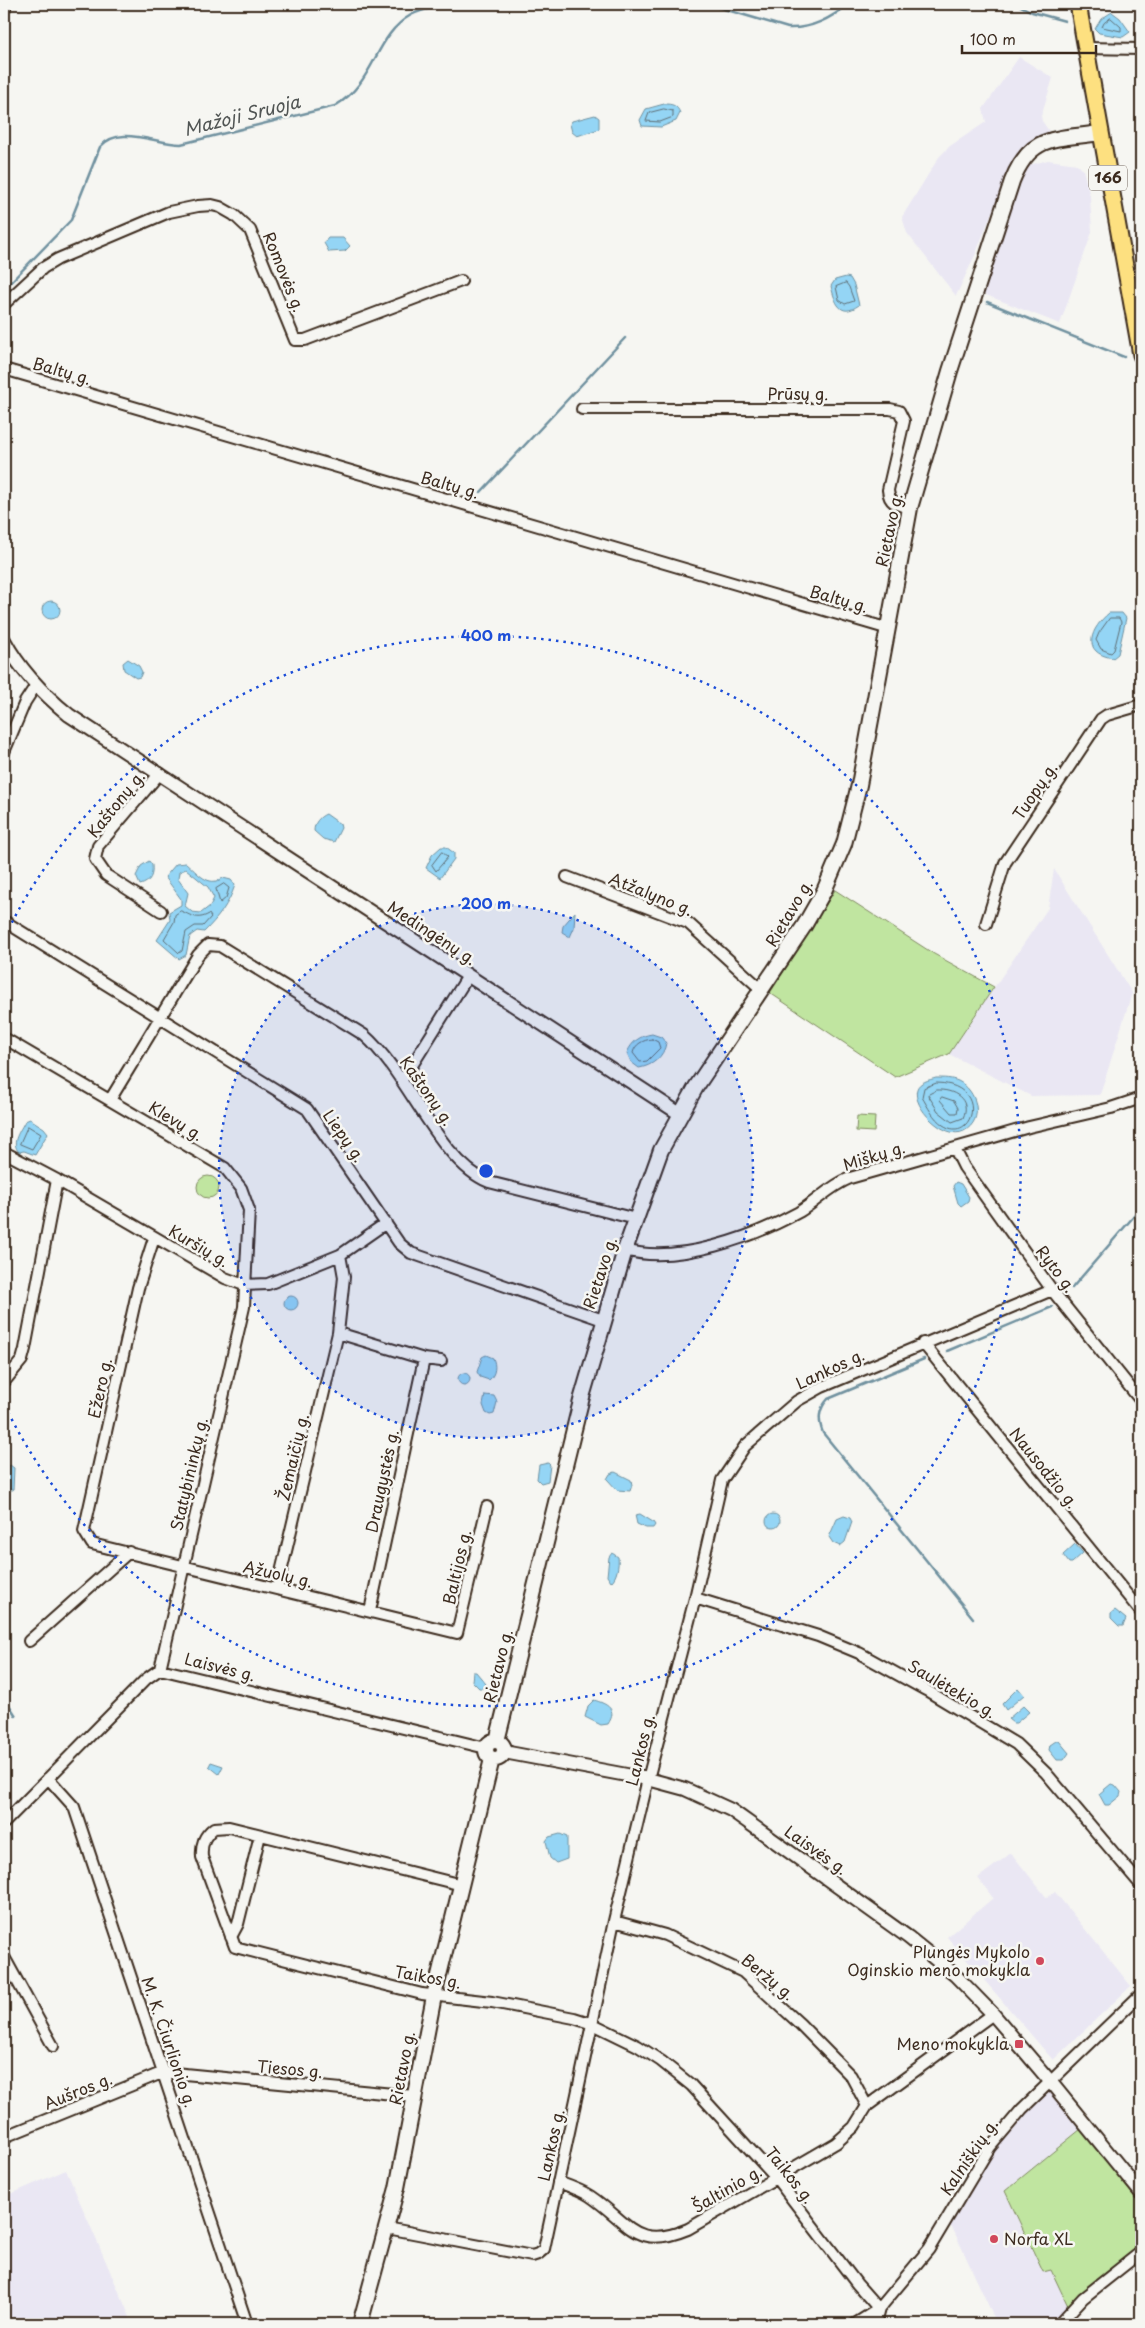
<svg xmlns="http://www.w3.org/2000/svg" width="1145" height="2328" font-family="'Playpen Sans',sans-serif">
	<rect width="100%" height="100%" fill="#f6f6f2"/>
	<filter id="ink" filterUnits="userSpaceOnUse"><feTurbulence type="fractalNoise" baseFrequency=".02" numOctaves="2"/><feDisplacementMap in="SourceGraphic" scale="10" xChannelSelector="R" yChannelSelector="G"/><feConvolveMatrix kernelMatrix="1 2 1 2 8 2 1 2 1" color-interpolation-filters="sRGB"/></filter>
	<g filter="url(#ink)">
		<!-- built -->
		<path fill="#eae7f3" d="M1019 57 1053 78 1041 116 1042 121 1049 131 1030 141 1013 159 976 253 956 296 907 233 902 217 939 157 950 146 986 122 983 109Z
			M1048 160 1077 164 1083 170 1090 196 1092 232 1060 324 981 293 1026 166Z
			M1054 869 1132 993 1100 1095 1031 1096 949 1054 1048 908Z
			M1011 1853 1047 1898 1055 1892 1131 1986 1053 2060 947 1937 993 1898 978 1878Z
			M1049 2090 1081 2129 1005 2192 1043 2272 1051 2269 1069 2308 1056 2324H997L953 2229 949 2225 997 2145Z
			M66 2170 133 2324H4V2197Z"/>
		<!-- green -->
		<path fill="#c0e5a0" stroke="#7e885f" d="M835 890 934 954 994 987 949 1054 895 1077 770 993Z
			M857 1116 875 1117 874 1132 856 1131Z
			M197 1187a11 11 0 1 1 22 0a11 11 0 1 1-22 0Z
			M1081 2129 1141 2205V2246L1069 2308 1051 2270 1043 2272 1005 2191Z"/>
		<!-- water -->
		<path fill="#94d5f5" stroke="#70919f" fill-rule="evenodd" d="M1112 12 1120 18 1130 32 1123 37 1099 33 1095 29 1101 19Z
			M664 104C672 104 677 105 680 113L676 121 661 127 642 126 640 120 646 109Z
			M595 115 599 118V129L577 136 572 132 570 124 572 121Z
			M328 238H343L350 246 345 251 329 252 324 243Z
			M846 277 850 278 854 285 859 305C840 319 835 302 831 286L835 280Z
			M42 610a9 9 0 1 1 18 0a9 9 0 1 1-18 0Z
			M1109 613H1122L1126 618 1118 654 1113 658C1080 653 1091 628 1109 613Z
			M128 659 139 666 142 672 140 677 136 678 124 670 123 663Z
			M326 814 340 824 341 828 334 842 323 839 314 831C314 823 319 817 326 814Z
			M441 847H446L454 853V859L440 878 426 868 432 855Z
			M149 861 152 865C153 875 151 882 140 885L136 876 141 866Z
			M186 863C198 873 208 888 223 878L231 880 235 885C229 904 218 918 204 932L197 931 190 936 186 955 179 959 157 940 170 920 169 912 181 905V899L165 877 176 864ZM186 869 208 887 214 898 210 906 201 913 192 912 185 906 188 893 178 879 179 872Z
			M575 912 574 928 570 937 562 932 563 926Z
			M652 1034 661 1037 666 1043C664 1057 652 1066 639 1068L631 1062 627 1053C632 1041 640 1036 652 1034Z
			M936 1078C944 1078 951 1078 958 1081 977 1090 985 1120 964 1131 945 1141 911 1106 917 1089 919 1082 929 1080 936 1078Z
			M30 1119 44 1128 48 1133 35 1155 24 1151 19 1152C10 1143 20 1131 25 1121Z
			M956 1182 961 1184 969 1197 968 1201 961 1206 958 1203 953 1186Z
			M284 1303a7 7 0 1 1 14 0a7 7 0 1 1-14 0Z
			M486 1355 493 1358C496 1365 496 1374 489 1380L480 1377 477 1372 482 1357Z
			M458 1379a6 6 0 1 1 12 0a6 6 0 1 1-12 0Z
			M485 1395 494 1396 497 1402 494 1414 490 1415 486 1413 483 1405Z
			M548 1463 550 1465 548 1481 541 1483 537 1479 539 1465Z
			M10 1465 14 1468 13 1490H10L4 1486 5 1471Z
			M615 1472 631 1480 632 1485 630 1491 617 1490 607 1479 610 1474Z
			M640 1514 653 1522 655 1525 653 1528H646L637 1524 635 1515Z
			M766 1521a7 7 0 1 1 14 0a7 7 0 1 1-14 0Z
			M844 1516 850 1518 852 1522 845 1542 840 1546 833 1543 829 1537 837 1519Z
			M1075 1544 1083 1553 1072 1563H1069L1063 1555Z
			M612 1553 618 1557C619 1565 617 1577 611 1582L607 1576 609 1557Z
			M1115 1610 1126 1619 1123 1626H1119L1111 1618V1613Z
			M473 1672H476L486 1684 484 1688H479L472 1681Z
			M1018 1688 1024 1695 1006 1710 1002 1704Z
			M594 1700C607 1704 618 1709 608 1724L601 1725 585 1717 588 1706Z
			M1023 1706 1029 1712 1016 1723H1013L1008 1719Z
			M1056 1741H1059L1069 1753 1064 1760H1057L1049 1750 1050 1745Z
			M211 1762 223 1766 219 1774 209 1766Z
			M1111 1784 1115 1785 1121 1792 1120 1796 1109 1805H1105L1099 1794Z
			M560 1834 567 1837V1859L556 1863 550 1858 546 1841 549 1837Z"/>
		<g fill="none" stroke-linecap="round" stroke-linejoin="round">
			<!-- shore -->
			<path stroke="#5f6e74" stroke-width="1" d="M1111 18 1121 27V31L1102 27 1104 23Z
				M664 109 673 111V117L660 122 646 121 649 113Z
				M846 283 849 287 854 301 845 304 839 300 836 287Z
				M1110 618H1119L1121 622 1114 650 1111 653 1101 649 1096 640 1099 633Z
				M442 852 448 857 436 871 432 865Z
				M224 884 229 888 226 898 220 903 216 889Z
				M181 911C191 915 197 921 209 914L211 917 203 926H195L186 932 182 951 179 953 164 939 174 922 175 915Z
				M652 1039 658 1042 660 1048 647 1061 640 1062 633 1053C635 1044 643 1040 652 1039Z
				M937 1083C991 1084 973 1145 943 1125 933 1118 928 1107 922 1097L924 1088Z
				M937 1090C953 1089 972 1099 963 1118L952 1122 938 1111 928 1095Z
				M942 1097 954 1101 958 1108 957 1113H951L940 1100Z
				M28 1126 41 1134 32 1149 20 1144Z"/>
			<!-- stream -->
			<path stroke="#70919f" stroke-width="2.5" d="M707 4 788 28C812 29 831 18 849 4
				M1017 4 1032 12 1065 21
				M4 289 71 220 100 147C119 124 155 144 181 144L335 106C376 82 374 36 411 15 426 7 447 6 464 4
				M987 302 1124 357
				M481 492 625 338
				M1072 1288 1141 1208
				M947 1351 1052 1307
				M924 1359 828 1399C818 1410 818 1420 823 1433L973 1618
				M4 1697 16 1716"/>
			<defs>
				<path id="minor" d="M1085 48 1141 49
					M4 304 43 268 58 259 169 212 198 206 212 205 220 207 234 215 250 230 295 340H305L461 281
					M4 369 889 629
					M582 409H890L899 411 904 421 888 490C889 504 898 505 910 508
					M4 752 25 702 36 685
					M160 773 98 846 95 859 106 875 161 911
					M567 877 688 923 762 990
					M4 921 307 1109 399 1243 411 1253 603 1320
					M986 924 1005 863 1101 719 1107 715 1141 705
					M4 1038 225 1168 241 1188 249 1210 244 1307 160 1669
					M401 1079 406 1075 468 976
					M110 1100 198 955 208 945 220 946 364 1035C409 1074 438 1161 489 1182L636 1219
					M955 1149 964 1167 1052 1290 1141 1401
					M4 1152 57 1180 225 1278 244 1285 268 1284 340 1255 386 1223
					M154 1238 138 1288 84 1531 92 1544 457 1633 487 1507
					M625 1250C676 1265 754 1237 799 1212 817 1201 830 1186 850 1178L1029 1127 1111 1108 1141 1098
					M340 1255 344 1277 338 1333 424 1359 441 1361
					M923 1343 1141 1612
					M4 1382 22 1360 25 1349 57 1180
					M277 1589 338 1333
					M695 1598 818 1636 859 1653 926 1690 1016 1744 1046 1773 1141 1885
					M370 1611 424 1359
					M29 1641 129 1552
					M48 1778 74 1807 247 2324
					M4 1823 146 1679 160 1669 486 1748
					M462 1885 229 1827 214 1828C204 1836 201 1844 202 1857L235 1947 422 1994 492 2002 574 2018 593 2024 638 2046 661 2061 691 2085 776 2178 857 2284 879 2309
					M614 1921 665 1935 743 1972 800 2024 851 2076 867 2106
					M231 1937 238 1924 260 1835
					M4 1957 53 2046
					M4 2137 164 2072 414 2096
					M558 2182C569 2186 581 2190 590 2196 630 2223 635 2251 688 2229L836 2143 854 2127 867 2106 993 2014
					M387 2228 532 2256 538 2254 544 2249 614 1921 648 1779 695 1598 722 1480 745 1446 797 1401 822 1387 1052 1290
					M855 2324 879 2309 929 2249 990 2147 1022 2109 1141 1994
					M875 2324 879 2309
					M1059 2324 1083 2298 1141 2252"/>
				<path id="tertiary" d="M4 8V4
					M4 640C20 670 42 693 69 715L680 1114
					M504 1752 648 1779 685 1789 731 1810 908 1937 955 1975 993 2014 1049 2080 1141 2193"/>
				<path id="secondary" d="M486 1750a9 9 0 1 1 18 0a9 9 0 1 1-18 0Z
					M497 1741 582 1397 625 1250 661 1150 696 1087 804 926 824 891 844 844 859 785 910 508 950 371 1012 181C1031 133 1056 140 1100 133
					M360 2324 397 2188 434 1996 492 1759"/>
				<path id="primary" d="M1078 4 1141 355"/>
			</defs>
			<!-- minor casing -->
			<use href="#minor" stroke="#3b2a1e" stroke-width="14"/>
			<!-- tertiary casing -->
			<use href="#tertiary" stroke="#3b2a1e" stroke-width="16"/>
			<!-- secondary casing -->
			<use href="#secondary" stroke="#3b2a1e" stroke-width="18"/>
			<!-- primary casing -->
			<use href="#primary" stroke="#3b2a1e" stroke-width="19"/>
			<!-- minor -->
			<use href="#minor" stroke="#f6f6f2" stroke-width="10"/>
			<!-- tertiary -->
			<use href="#tertiary" stroke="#f6f6f2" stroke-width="12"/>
			<!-- secondary -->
			<use href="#secondary" stroke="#f6f6f2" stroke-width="14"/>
			<!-- primary -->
			<use href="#primary" stroke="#fde080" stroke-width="15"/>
		</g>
	</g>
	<!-- distance rings -->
	<circle cx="486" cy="1171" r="267" fill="#1d4ed8" fill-opacity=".12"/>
	<g fill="none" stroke="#1d4ed8" stroke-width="2.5" stroke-dasharray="2.5 5">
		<circle cx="486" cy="1171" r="267"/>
		<path d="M5 936A535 535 0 1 1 5 1406"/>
	</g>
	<!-- markers -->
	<g fill="#d1495b" stroke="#f6f6f2" stroke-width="2">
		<circle cx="1040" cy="1961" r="5"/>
		<rect x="1014" y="2039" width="10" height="10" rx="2.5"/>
		<circle cx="994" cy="2239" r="5"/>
	</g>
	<g text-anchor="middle" stroke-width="5" stroke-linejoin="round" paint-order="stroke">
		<!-- shield labels -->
		<rect fill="#f6f6f2" stroke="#73675e" stroke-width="1" x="1089" y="165.5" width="38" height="25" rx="4"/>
		<g font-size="15" font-weight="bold" fill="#3b2a1e">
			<text x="1108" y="183">166</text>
		</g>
		<!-- street labels -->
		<g font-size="16" fill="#3b2a1e" stroke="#f6f6f2">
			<text transform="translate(284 272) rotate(68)" y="6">Romovės g.</text>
			<text transform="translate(62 371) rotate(16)" y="6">Baltų g.</text>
			<text x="798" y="400">Prūsų g.</text>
			<text transform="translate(450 485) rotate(16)" y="6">Baltų g.</text>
			<text transform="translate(889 530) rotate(-78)" y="6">Rietavo g.</text>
			<text transform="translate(839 599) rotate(16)" y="6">Baltų g.</text>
			<text transform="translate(1035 791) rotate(-56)" y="6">Tuopų g.</text>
			<text transform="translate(116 804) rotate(-51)" y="6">Kaštonų g.</text>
			<text transform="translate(651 894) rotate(22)" y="6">Atžalyno g.</text>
			<text transform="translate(789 913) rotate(-59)" y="6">Rietavo g.</text>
			<text transform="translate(432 933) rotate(33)" y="6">Medingėnų g.</text>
			<text transform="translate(427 1091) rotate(55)" y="6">Kaštonų g.</text>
			<text transform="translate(176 1121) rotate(31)" y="6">Klevų g.</text>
			<text transform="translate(344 1136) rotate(55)" y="6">Liepų g.</text>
			<text transform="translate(874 1156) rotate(-17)" y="6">Miškų g.</text>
			<text transform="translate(199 1246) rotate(30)" y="6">Kuršių g.</text>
			<text transform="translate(1056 1269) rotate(53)" y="6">Ryto g.</text>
			<text transform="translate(600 1273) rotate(-72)" y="6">Rietavo g.</text>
			<text transform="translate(830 1369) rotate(-25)" y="6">Lankos g.</text>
			<text transform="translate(100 1388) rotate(-78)" y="6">Ežero g.</text>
			<text transform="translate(293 1457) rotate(-77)" y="6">Žemaičių g.</text>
			<text transform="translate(1044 1468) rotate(51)" y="6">Nausodžio g.</text>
			<text transform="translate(189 1474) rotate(-77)" y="6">Statybininkų g.</text>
			<text transform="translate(382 1481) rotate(-78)" y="6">Draugystės g.</text>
			<text transform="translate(457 1567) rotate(-77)" y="6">Baltijos g.</text>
			<text transform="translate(278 1574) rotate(13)" y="6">Ąžuolų g.</text>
			<text transform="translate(498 1666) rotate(-76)" y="6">Rietavo g.</text>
			<text transform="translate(220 1667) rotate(14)" y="6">Laisvės g.</text>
			<text transform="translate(952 1689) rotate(30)" y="6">Saulėtekio g.</text>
			<text transform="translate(640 1750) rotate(-76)" y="6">Lankos g.</text>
			<text transform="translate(816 1850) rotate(35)" y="6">Laisvės g.</text>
			<text transform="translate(428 1977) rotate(10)" y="6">Taikos g.</text>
			<text transform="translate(768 1977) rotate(39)" y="6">Beržų g.</text>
			<text transform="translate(169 2042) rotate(71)" y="6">M. K. Čiurlionio g.</text>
			<text transform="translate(402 2068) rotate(-79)" y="6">Rietavo g.</text>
			<text transform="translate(290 2069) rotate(5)" y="6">Tiesos g.</text>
			<text transform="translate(78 2091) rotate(-22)" y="6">Aušros g.</text>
			<text transform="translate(551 2145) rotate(-78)" y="6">Lankos g.</text>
			<text transform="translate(969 2157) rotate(-56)" y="6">Kalniškių g.</text>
			<text transform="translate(790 2175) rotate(51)" y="6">Taikos g.</text>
			<text transform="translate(727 2189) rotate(-30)" y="6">Šaltinio g.</text>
		</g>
		<!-- poi labels -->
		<g font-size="16" fill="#3b2a1e" stroke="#f6f6f2" text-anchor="end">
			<text x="1030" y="1958">Plungės Mykolo<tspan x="1030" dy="18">Oginskio meno mokykla</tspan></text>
			<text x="1009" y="2050">Meno mokykla</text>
			<text x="1004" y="2245" text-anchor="start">Norfa XL</text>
		</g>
		<!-- water labels -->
		<g font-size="18" font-style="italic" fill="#515554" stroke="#f6f6f2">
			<text transform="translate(242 116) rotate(-14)" y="6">Mažoji Sruoja</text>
		</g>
	</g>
	<circle cx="486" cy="1171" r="8" fill="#1d4ed8" stroke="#f6f6f2" stroke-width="2.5"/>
	<g font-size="15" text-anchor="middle" font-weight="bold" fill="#1d4ed8" stroke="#f6f6f2" stroke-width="5" stroke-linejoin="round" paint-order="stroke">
		<text x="486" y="641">400 m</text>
		<text x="486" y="909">200 m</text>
	</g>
	<!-- margin -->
	<rect width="1145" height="2328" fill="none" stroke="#f6f6f2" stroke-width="20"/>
	<rect x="10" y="10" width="1125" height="2308" fill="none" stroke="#3b2a1e" stroke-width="2" filter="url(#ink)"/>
	<!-- scale -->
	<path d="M962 45v8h134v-8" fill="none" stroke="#3b2a1e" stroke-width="2.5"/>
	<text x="970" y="45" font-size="15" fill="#3b2a1e" stroke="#f6f6f2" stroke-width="4" paint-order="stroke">100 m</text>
</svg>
